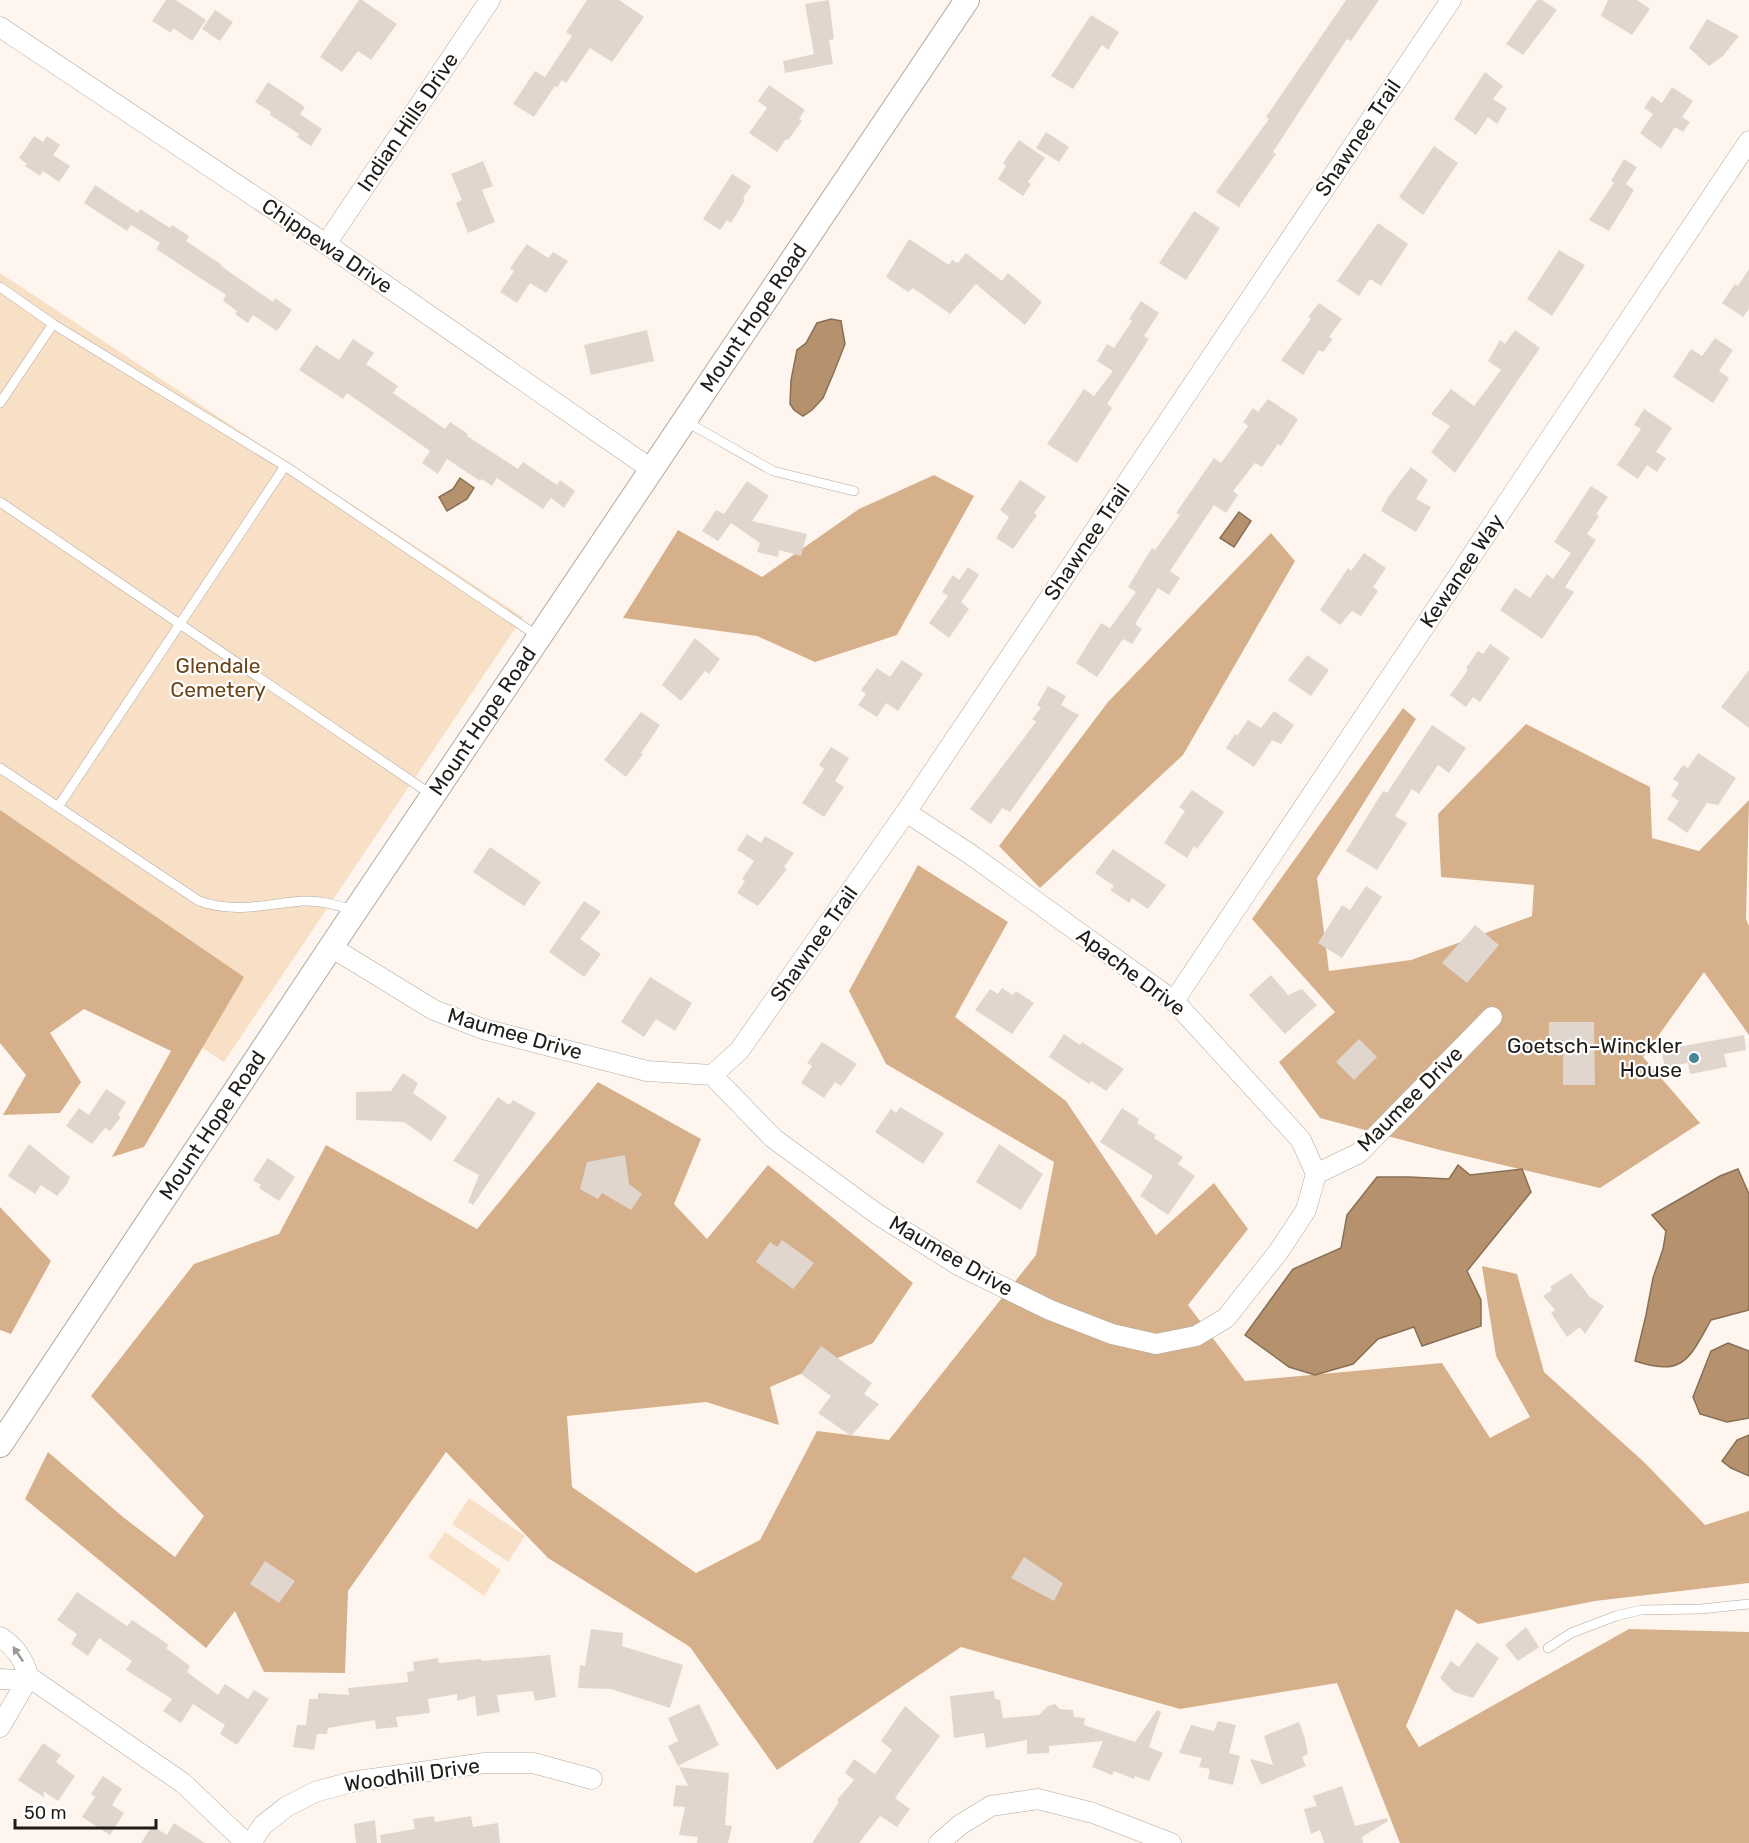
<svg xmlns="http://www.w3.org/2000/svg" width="1749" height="1843" font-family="Rubik,sans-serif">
	<rect width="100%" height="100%" fill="#fef6ee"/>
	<!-- green -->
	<path fill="#f8e0c7" d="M0 273 523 617 224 1062 0 919Z
		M469 1498 525 1536 508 1562 452 1524Z
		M445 1532 501 1570 484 1596 428 1557Z"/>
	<!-- forest -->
	<path fill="#d5b08a" d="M934 475 974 496 897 635 815 662 757 636 623 618 678 530 762 577 859 509Z
		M1271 533 1295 561 1183 755 1040 888 999 846 1108 702Z
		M1403 708 1416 719 1317 878 1329 971 1411 960 1532 916 1534 885 1441 877 1438 814 1526 724 1650 787 1652 838 1699 851 1749 800 1746 919 1749 926V1035L1704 972 1643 1057 1700 1123 1600 1188 1440 1150 1320 1118 1279 1062 1335 1012 1252 919Z
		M0 810 244 977 144 1147 112 1157 171 1051 84 1009 50 1033 81 1082 60 1113 3 1115 26 1075 0 1043Z
		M918 865 1008 922 955 1017 1066 1101 1156 1235 1214 1183 1248 1229 1188 1305 1245 1381 1442 1363 1490 1438 1530 1417 1496 1356 1482 1266 1517 1274 1544 1372 1644 1462 1705 1525 1749 1511V1583L1595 1601 1478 1624 1456 1609 1406 1726 1419 1747 1629 1629 1749 1632V1843H1400L1337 1683 1180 1709 961 1647 777 1770 690 1647 548 1558 446 1452 348 1591 345 1673 264 1672 235 1611 206 1648 25 1499 48 1452 123 1517 175 1557 204 1516 91 1396 194 1264 279 1234 326 1145 477 1229 598 1082 701 1139 674 1204 707 1239 768 1165 913 1283 873 1343 770 1387 779 1425 706 1402 567 1416 572 1487 696 1573 760 1540 817 1431 889 1440 1036 1255 1054 1162 886 1064 849 991Z
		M0 1207 51 1261 11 1334 0 1330Z"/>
	<!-- water -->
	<path fill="#b5926d" stroke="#886f54" stroke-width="1.5" d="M831 319 841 321 845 344 834 372 823 398 812 410 803 416 794 410 790 404 791 380 797 350 806 343 817 323Z
		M460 478 474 488 467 499 447 511 439 497 453 489Z
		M1239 512 1251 521 1234 547 1220 538Z
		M1458 1165 1470 1175 1522 1169 1531 1192 1467 1271 1481 1300V1326L1422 1346 1414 1327 1378 1339 1353 1364 1315 1375 1289 1367 1245 1335 1293 1269 1341 1248 1347 1215 1377 1177H1409L1449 1179Z
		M1738 1169 1749 1194V1310L1711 1320C1689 1359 1684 1377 1635 1361L1646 1315 1653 1278 1663 1249 1666 1231 1652 1215 1720 1176Z
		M1728 1343 1749 1351V1418L1727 1422 1700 1414 1693 1397 1711 1351Z
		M1749 1435V1476L1731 1468 1722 1461 1737 1440Z"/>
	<!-- building -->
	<path fill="#e0d6cd" d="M166 0H176L206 20 192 41 173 28 171 33 152 21Z
		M359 0H362L397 24 371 60 358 51 342 72 320 57Z
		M587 0H619L644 17 612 62 590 48 566 83 562 80 557 88 555 86 534 117 513 104 535 71 545 77 572 36 566 32Z
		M829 0 834 39 829 40 833 64 785 73 783 61 814 54 805 4Z
		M1346 0H1379L1351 41 1347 39 1337 54 1273 152 1276 154 1240 205V208L1216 192 1269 119 1266 117Z
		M1537 0H1542L1557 10 1523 55 1506 44Z
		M1608 0H1637L1650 9 1632 35 1601 16Z
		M215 10 233 22 220 41 202 29Z
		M1091 15 1119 32 1108 50 1102 45 1073 89 1051 76Z
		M1707 19 1739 36 1723 56 1709 66 1689 48Z
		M1485 72 1503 86 1493 99 1507 108 1497 124 1488 117 1476 135 1454 119Z
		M268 82 305 107 300 114 322 129 311 146 297 137 299 134 270 115 271 112 255 102Z
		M769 85 805 110 799 119 802 121 788 140 786 139 777 152 749 133 767 108 758 101Z
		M1672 87 1693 101 1682 117 1690 122 1683 132 1675 127 1661 149 1640 133 1653 114 1644 108 1652 96 1662 103Z
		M1046 132 1069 147 1059 162 1036 148Z
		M34 136 43 142 47 136 60 145 53 155 70 166 59 182 43 171 40 176 25 166 27 164 19 158Z
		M1019 140 1045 158 1028 182 1031 184 1023 196 998 179 1006 166 1003 163Z
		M1434 146 1458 163 1423 215 1399 197Z
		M1624 159 1637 167 1626 184 1634 190 1609 231 1589 220 1614 183 1611 181Z
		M483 161 493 186 482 190 495 222 468 233 456 203 462 200 451 174Z
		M732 174 751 186 743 198 745 200 731 223 727 220 720 230 703 219Z
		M95 185 138 213 140 209 170 228 172 225 189 236 186 241 222 265 221 266 273 302 275 298 292 310 277 331 253 315 248 323 235 314 237 311 223 301 226 295 156 249 160 243 131 225 127 231 84 203Z
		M1194 211 1220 228 1186 280 1159 263Z
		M1378 223 1408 244 1381 286 1370 279 1359 296 1337 281Z
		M909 239 949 265 952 260 958 263 966 253 1002 281 1008 273 1042 302 1025 325 976 284 950 314 913 288 908 292 886 277Z
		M527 244 548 258 553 252 568 261 546 293 530 283 517 303 500 292 514 271 510 268Z
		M1559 250 1585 265 1552 316 1527 299Z
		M1749 269V309L1743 317 1722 303 1735 284 1738 286Z
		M1141 301 1159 313 1144 336 1149 339 1107 404 1112 408 1077 463 1047 444 1084 389 1094 396 1113 371 1097 361 1107 344 1114 348 1132 321 1129 319Z
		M1319 303 1342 319 1329 337 1333 339 1323 352 1319 350 1303 375 1281 360 1311 319 1308 317Z
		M647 330 654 361 591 375 584 345Z
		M1515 330 1540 348 1455 473 1431 452 1450 426 1431 414 1451 389 1474 406 1501 370 1488 361 1500 340 1505 344Z
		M1715 338 1733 350 1719 371 1729 378 1713 403 1673 377 1691 349 1702 356Z
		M353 339 374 353 366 364 398 386 393 393 445 429 450 422 468 434 467 436 518 469 523 462 557 485 560 480 575 491 564 508 551 498 543 509 497 478 492 486 482 479 480 481 447 459 438 474 422 463 430 451 347 393 343 399 299 370 316 345 339 360Z
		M1268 399 1298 419 1281 446 1278 444 1262 467 1255 463 1233 491 1238 495 1226 513 1214 505 1170 571 1180 578 1169 595 1158 588 1135 624 1142 629 1132 644 1123 639 1097 677 1076 663 1101 623 1110 628 1136 592 1128 587 1152 548 1155 550 1180 515 1176 513 1214 458 1221 463 1248 426 1243 422 1253 408 1258 412Z
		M1644 409 1672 428 1656 452 1666 458 1657 472 1647 465 1638 479 1617 465 1641 429 1634 425Z
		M1411 467 1428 480 1416 499 1431 507 1416 532 1381 511 1388 497Z
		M1020 480 1046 497 1034 513 1037 515 1013 549 996 538 1009 517 1000 510Z
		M747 481 769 496 752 521 807 534 801 556 779 550 778 557 757 552 760 543 731 523 718 541 702 531 716 510 724 514Z
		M1591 486 1608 497 1596 514 1599 516 1587 534 1596 540 1565 587 1574 592 1542 639 1500 610 1515 588 1530 598 1547 574 1553 579 1571 553 1554 542Z
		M1364 553 1386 568 1373 587 1378 591 1361 616 1352 611 1340 625 1320 610 1348 568 1351 571Z
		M968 567 979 575 961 602 969 609 949 638 929 623 948 596 942 592 953 575 959 580Z
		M695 638 720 659 709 674 705 671 681 701 662 685Z
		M1490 644 1510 658 1480 702 1473 697 1466 707 1450 695 1468 670 1466 668 1478 651 1483 654Z
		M1307 655 1329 670 1311 696 1288 680Z
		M902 660 923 674 898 711 886 703 877 717 858 705 866 694 861 690 877 668 890 677Z
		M1749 670V728L1721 707Z
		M1048 686 1066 696 1061 705 1079 715 1010 812 1002 808 991 824 970 809 1036 722 1032 719 1041 708 1037 705Z
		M1274 711 1294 725 1281 744 1272 740 1254 767 1226 748 1235 734 1237 736 1248 720 1261 728Z
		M641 712 660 725 641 753 643 754 626 777 604 760Z
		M1432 725 1466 748 1449 773 1438 765 1419 794 1412 789 1395 816 1407 823 1377 870 1346 851 1383 791 1387 793Z
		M831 747 849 758 835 781 844 787 824 817 802 803 824 769 819 765Z
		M1698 753 1736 778 1718 805 1707 803 1687 833 1667 819 1679 801 1671 796 1679 783 1673 779 1683 765 1688 768Z
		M1192 790 1224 812 1197 849 1194 846 1187 858 1164 843 1185 811 1179 807Z
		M747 834 761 843 765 836 794 853 784 867 787 869 758 906 737 893 745 881 742 879 754 861 737 850Z
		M490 847 541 882 524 906 473 872Z
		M1113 849 1166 885 1148 909 1132 898 1129 903 1110 890 1114 886 1095 873Z
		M1366 886 1382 897 1342 958 1318 943 1342 905 1350 910Z
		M584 901 601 912 580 939 601 954 584 977 549 952Z
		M1475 925 1499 945 1467 983 1442 963Z
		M1271 975 1288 995 1302 989 1317 1005 1285 1034 1249 995Z
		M650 977 692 1003 675 1031 656 1019 644 1037 621 1022Z
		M1002 988 1013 995 1016 991 1034 1003 1012 1034 975 1010 990 989 998 994Z
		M1549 1022H1594L1595 1085H1563V1040H1549Z
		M1064 1034 1080 1045 1082 1042 1124 1069 1106 1091 1091 1081 1089 1084 1049 1057Z
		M1744 1035 1746 1050 1724 1054 1727 1067 1690 1074 1688 1063 1665 1067 1661 1050Z
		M1359 1039 1377 1057 1354 1080 1336 1062Z
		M822 1042 857 1064 841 1086 835 1082 824 1098 801 1083 812 1066 807 1063Z
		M403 1073 418 1083 413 1093 447 1117 431 1141 404 1122 356 1120V1092L391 1091Z
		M106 1089 126 1102 118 1115 121 1117 110 1131 105 1128 92 1144 66 1126 79 1108 89 1115Z
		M498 1097 509 1105 513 1100 536 1113 473 1205 468 1202 479 1175 453 1161Z
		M900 1107 944 1133 923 1164 875 1132 891 1109 896 1113Z
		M1122 1108 1139 1119 1137 1123 1156 1135 1154 1138 1183 1157 1178 1164 1195 1176 1168 1215 1140 1196 1153 1176 1100 1142Z
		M29 1144 70 1177 67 1184 57 1196 41 1185 35 1194 8 1176Z
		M999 1144 1043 1174 1021 1210 976 1182Z
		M625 1155 629 1184 642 1194 631 1210 602 1193 598 1199 580 1189 587 1162Z
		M268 1158 295 1177 279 1201 259 1188 261 1185 253 1180Z
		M782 1240 814 1263 793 1289 756 1262 770 1242 777 1247Z
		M1571 1273 1590 1297 1604 1306 1585 1334 1580 1327 1567 1337 1551 1313 1555 1310 1543 1296 1552 1290 1550 1287Z
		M821 1346 872 1383 864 1394 879 1404 851 1436 818 1413 831 1396 801 1374Z
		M1024 1557 1063 1583 1054 1601 1011 1578Z
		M265 1561 295 1581 279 1603 250 1584Z
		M77 1592 127 1626 132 1620 169 1645 166 1648 190 1666 187 1672 218 1695 225 1684 248 1699 254 1690 269 1699 237 1745 220 1734 225 1725 193 1704 181 1723 163 1711 172 1699 126 1670 132 1661 99 1638 88 1656 71 1644 77 1634 57 1620Z
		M1526 1627 1539 1647 1518 1661 1505 1645Z
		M591 1629 623 1633 622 1646 683 1665 670 1708 611 1689 578 1688 580 1665 585 1666Z
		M1477 1642 1499 1658 1473 1698 1454 1692 1440 1678 1451 1661 1459 1667Z
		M550 1655 556 1697 535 1701 533 1691 497 1695 500 1712 477 1716 475 1696 457 1701V1694L428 1699 430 1713 396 1717 398 1727 376 1729 375 1720 328 1728 327 1734H317L314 1750 293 1747 297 1725H306L309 1699H318V1693L349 1695 348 1688 408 1682 407 1672 414 1671 413 1662 438 1658 439 1663 481 1659 482 1661Z
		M994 1691 995 1699 1000 1700 1003 1718 1039 1715 1048 1706 1055 1704 1060 1709 1073 1710 1074 1717 1085 1718 1084 1725 1135 1742 1157 1710 1161 1712 1149 1747 1163 1753 1149 1781 1135 1776 1134 1779 1114 1771 1112 1775 1092 1767 1103 1741 1049 1746V1753L1027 1754V1740L986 1748 984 1733 954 1738 950 1696Z
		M699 1704 719 1745 678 1766 668 1746 678 1741 668 1718Z
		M905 1706 940 1736 895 1798 910 1809 897 1827 880 1816 859 1843H812L839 1802 837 1800 854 1780 845 1773 854 1759 875 1774 892 1750 881 1741Z
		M1218 1721 1236 1725 1229 1753 1240 1756 1233 1785 1208 1779 1210 1769 1199 1767 1202 1758 1179 1753 1191 1725 1214 1731Z
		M1299 1722 1305 1739 1308 1754 1302 1757 1306 1766 1261 1785 1250 1759 1273 1765 1264 1736Z
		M43 1743 61 1755 56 1762 75 1776 58 1801 43 1791 45 1798 18 1780Z
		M679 1767 729 1773 725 1825 732 1826 728 1843H697L698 1837 679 1835 685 1807 673 1806 676 1785 688 1786Z
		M103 1776 122 1789 112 1805 124 1813 110 1835 82 1817 95 1797 91 1794Z
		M1342 1786 1355 1826 1387 1818 1388 1821 1362 1837 1363 1843H1324L1320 1830 1311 1834 1304 1809 1317 1806 1313 1796Z
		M434 1816 435 1822 471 1816 473 1827 498 1823 500 1843H381L380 1835 415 1829 413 1819Z
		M375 1820 377 1843H356L354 1824Z
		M174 1823 205 1843H141L152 1826 167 1835Z"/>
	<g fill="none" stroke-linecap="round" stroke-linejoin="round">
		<defs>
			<path id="service" d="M0 287 53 324 285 466 539 637
				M0 403 53 324
				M685 421 773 471 854 491
				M0 502 432 795
				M0 768 199 901C236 914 265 904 302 901 320 900 336 905 353 910
				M58 807 285 466
				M1548 1648 1571 1633 1616 1616 1641 1610 1701 1609 1749 1604"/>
			<path id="minor" d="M0 27 326 244 651 469
				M326 244 490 0
				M906 812 970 854 1174 1001 1301 1140 1316 1174
				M331 947 434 1010 483 1029 647 1071 712 1075 773 1138 877 1214 960 1266 1050 1310 1112 1334 1156 1344 1196 1336 1226 1318 1279 1251 1306 1210 1316 1174 1359 1153 1492 1017
				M1174 1001 1749 141
				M712 1075 739 1051 906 812 1451 0
				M0 1637C16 1647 23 1659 29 1677L183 1783 246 1843
				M0 1679 19 1680 29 1677
				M0 1727 29 1677
				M251 1843 263 1825 286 1807 315 1792 351 1782 485 1763H533L592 1779
				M939 1843 960 1825 991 1806 1038 1799 1093 1813 1171 1843"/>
			<g id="tertiary">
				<path id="s1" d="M0 1445 331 947 967 0"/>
			</g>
		</defs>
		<!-- service casing -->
		<use href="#service" stroke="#b1a89f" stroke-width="10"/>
		<!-- minor casing -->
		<use href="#minor" stroke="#b1a89f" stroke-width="21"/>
		<!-- tertiary casing -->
		<use href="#tertiary" stroke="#b1a89f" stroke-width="26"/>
		<!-- service -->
		<use href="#service" stroke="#fff" stroke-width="9"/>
		<!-- minor -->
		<use href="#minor" stroke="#fff" stroke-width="20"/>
		<!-- tertiary -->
		<use href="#tertiary" stroke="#fff" stroke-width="24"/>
	</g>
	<!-- one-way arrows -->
	<defs><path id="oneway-solid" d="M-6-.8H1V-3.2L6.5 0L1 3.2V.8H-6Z" transform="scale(1.5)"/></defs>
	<use fill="#9b9998" href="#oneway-solid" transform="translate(18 1654) rotate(-124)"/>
	<!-- markers -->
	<circle fill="#458698" stroke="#fff" stroke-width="2" cx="1694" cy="1058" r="6"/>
	<g text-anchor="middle" stroke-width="4.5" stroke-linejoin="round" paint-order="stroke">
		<!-- street labels -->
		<g font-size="21" fill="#201d19" stroke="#fff">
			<text transform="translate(408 122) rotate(-56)" y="7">Indian Hills Drive</text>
			<text transform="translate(1358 138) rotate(-56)" y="7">Shawnee Trail</text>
			<text transform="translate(327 246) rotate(34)" y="7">Chippewa Drive</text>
			<text dy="7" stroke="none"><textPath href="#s1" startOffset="1356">Mount Hope Road</textPath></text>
			<text transform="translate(1087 542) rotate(-56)" y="7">Shawnee Trail</text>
			<text transform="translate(1462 571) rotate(-56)" y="7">Kewanee Way</text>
			<text dy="7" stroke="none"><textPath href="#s1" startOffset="870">Mount Hope Road</textPath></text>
			<text transform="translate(814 944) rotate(-55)" y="7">Shawnee Trail</text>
			<text transform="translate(1131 972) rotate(37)" y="7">Apache Drive</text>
			<text transform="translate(515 1034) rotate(16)" y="7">Maumee Drive</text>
			<text transform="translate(1410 1099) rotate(-45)" y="7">Maumee Drive</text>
			<text dy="7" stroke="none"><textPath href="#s1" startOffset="384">Mount Hope Road</textPath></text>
			<text transform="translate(951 1256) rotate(30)" y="7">Maumee Drive</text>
			<text transform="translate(412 1775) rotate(-8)" y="7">Woodhill Drive</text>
		</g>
		<!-- park labels -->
		<g font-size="21" fill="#6a4519" stroke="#fff">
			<text x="218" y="673">Glendale<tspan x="218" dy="24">Cemetery</tspan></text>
		</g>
		<!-- poi labels -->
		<g font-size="21" fill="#201d19" stroke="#fff" text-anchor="end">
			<text x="1682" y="1053">Goetsch–Winckler<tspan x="1682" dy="24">House</tspan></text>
		</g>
	</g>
	<!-- scale -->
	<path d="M15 1819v9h141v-9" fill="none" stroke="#201d19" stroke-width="3"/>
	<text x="24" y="1819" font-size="18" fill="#201d19" stroke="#ffffff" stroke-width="4.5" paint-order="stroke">50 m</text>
</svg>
